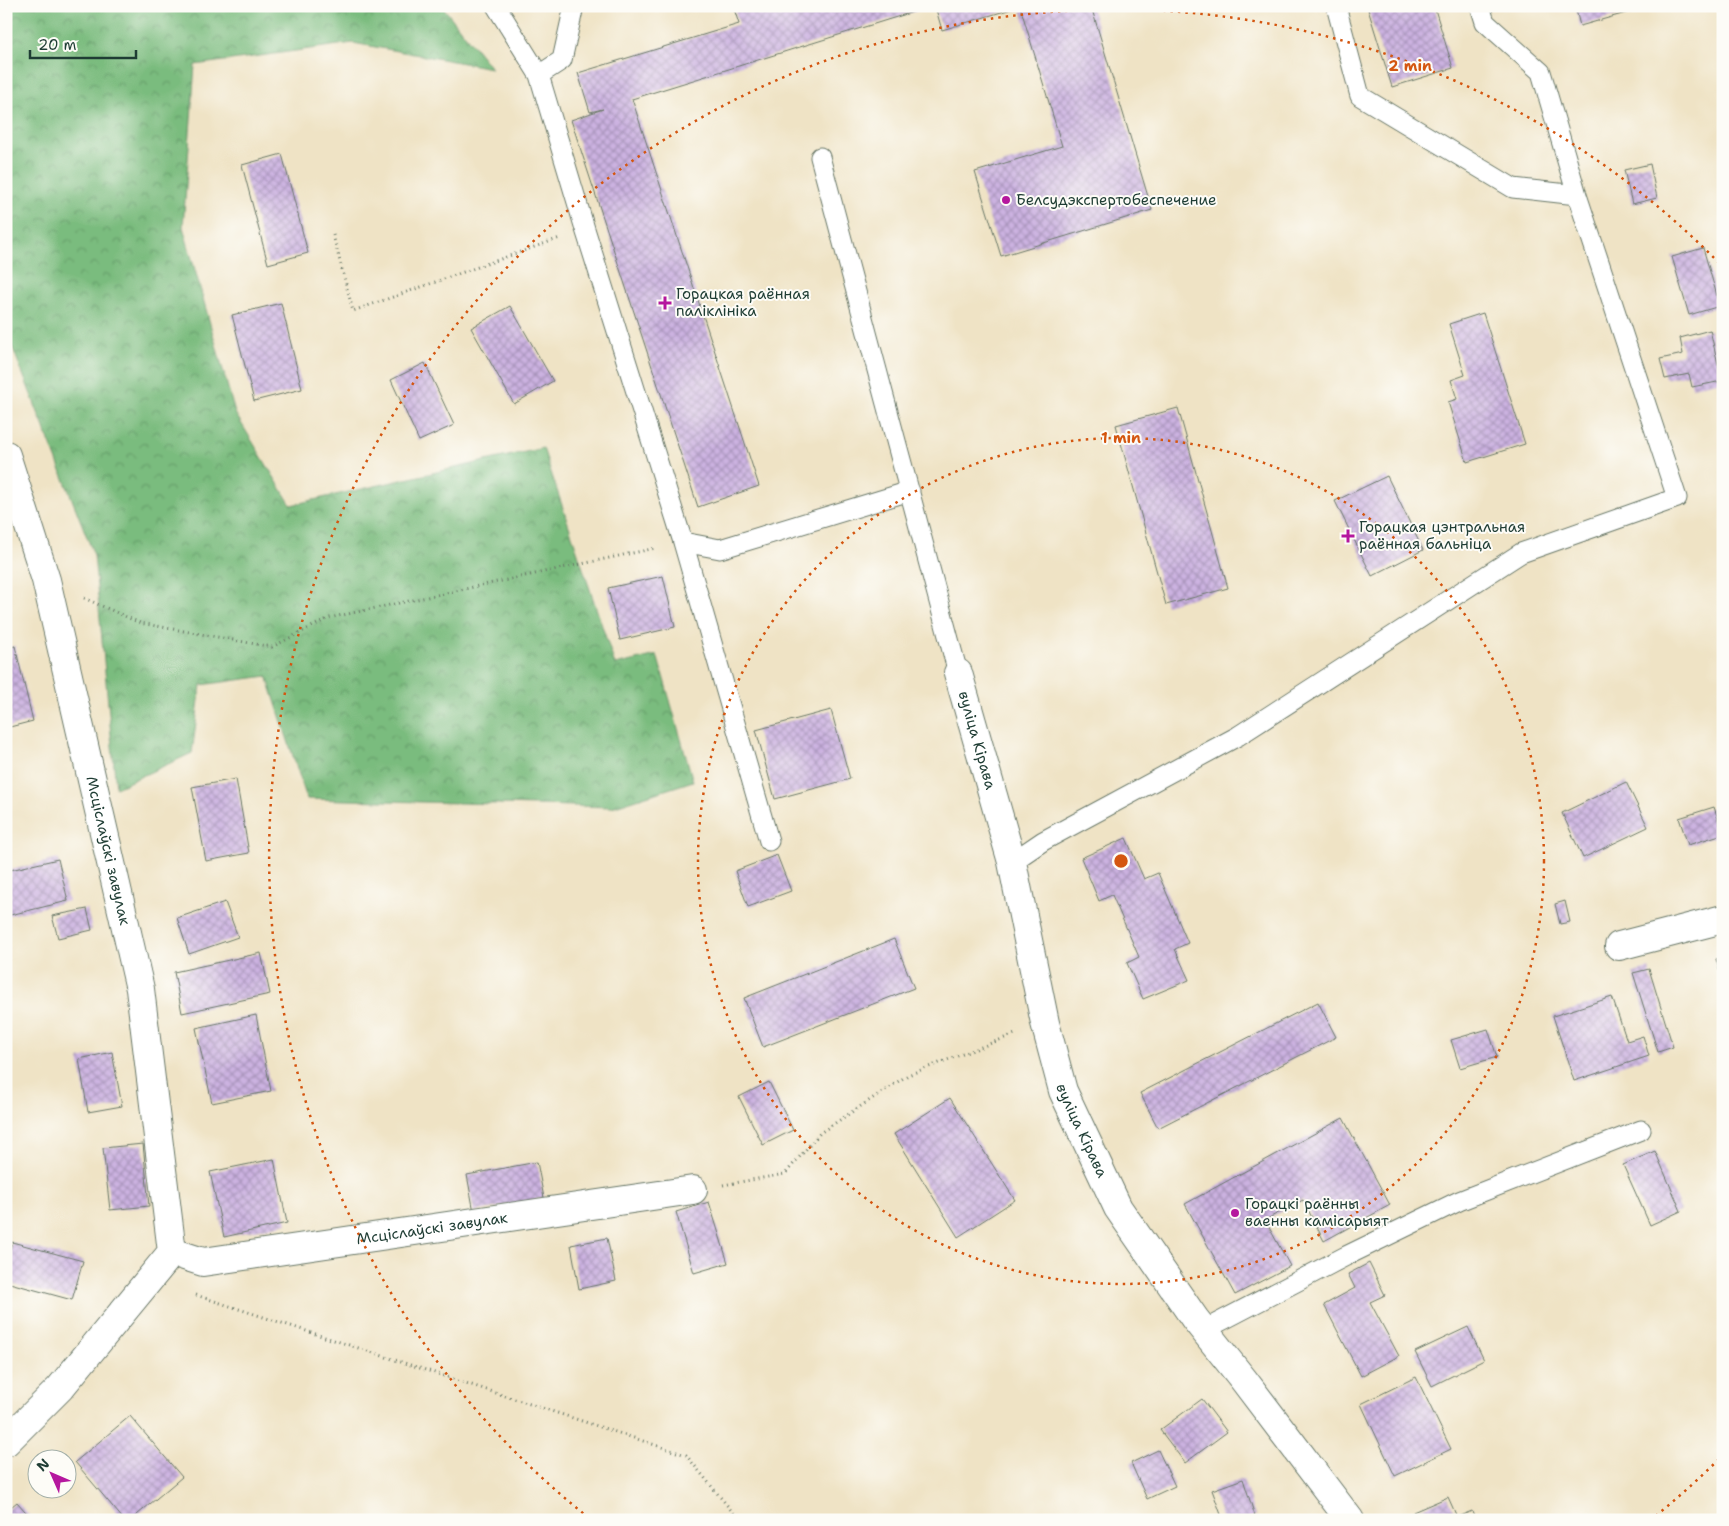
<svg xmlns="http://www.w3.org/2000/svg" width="1729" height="1526" font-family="'Shantell Sans',sans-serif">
	<defs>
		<pattern id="forest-crowns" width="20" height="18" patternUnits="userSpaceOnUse" patternTransform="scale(1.25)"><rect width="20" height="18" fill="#7abc7e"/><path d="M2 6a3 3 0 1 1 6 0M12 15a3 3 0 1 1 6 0" fill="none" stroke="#639a68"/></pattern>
		<pattern id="building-cross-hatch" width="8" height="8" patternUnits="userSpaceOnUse" patternTransform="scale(1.25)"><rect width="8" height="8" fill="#ccb2e1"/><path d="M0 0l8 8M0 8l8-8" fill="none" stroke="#a592b7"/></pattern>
	</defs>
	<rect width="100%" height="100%" fill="#fdfcf7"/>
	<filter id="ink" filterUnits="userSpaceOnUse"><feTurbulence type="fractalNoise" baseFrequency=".02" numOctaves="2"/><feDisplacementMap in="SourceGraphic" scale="10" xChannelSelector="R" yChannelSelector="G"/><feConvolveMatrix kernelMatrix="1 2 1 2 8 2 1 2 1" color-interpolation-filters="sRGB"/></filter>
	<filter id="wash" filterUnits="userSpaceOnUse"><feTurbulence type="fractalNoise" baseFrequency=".0096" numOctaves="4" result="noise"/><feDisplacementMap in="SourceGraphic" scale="20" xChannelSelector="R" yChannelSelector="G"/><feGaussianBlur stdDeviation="1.12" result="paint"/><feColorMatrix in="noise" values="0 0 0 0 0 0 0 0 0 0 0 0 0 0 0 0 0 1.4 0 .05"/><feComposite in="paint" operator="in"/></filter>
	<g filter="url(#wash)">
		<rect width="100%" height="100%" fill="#efe3c5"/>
		<!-- forest -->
		<path fill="url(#forest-crowns)" stroke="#4c7c59" d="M6 6H442L491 68 353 43 195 65 183 227 235 413 291 505 543 448 615 665 657 655 693 781 612 807 307 799 267 676 201 685 192 753 116 788 94 555 6 331Z"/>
		<g id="blocks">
			<!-- building -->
			<path fill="url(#building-cross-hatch)" d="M733 6 929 7 632 99 759 486 698 507 571 120 603 109 590 112 578 73 739 24Z
				M935 6H1018V7L942 30Z
				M1020 6H1091L1152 210 1001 256 975 172 1062 146Z
				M1367 6H1434L1453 68 1392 87Z
				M1575 6H1647V7L1580 26Z
				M282 154 308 253 268 264 242 165Z
				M1650 164 1657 198 1632 204 1624 170Z
				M1703 248 1720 306 1689 315 1672 257Z
				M281 303 302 389 254 401 232 315Z
				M510 306 553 381 514 404 471 328Z
				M1483 313 1525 444 1467 462 1448 402 1457 399 1451 380 1465 375 1449 324Z
				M1710 330 1722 381 1692 387 1689 374 1665 379 1660 359 1683 354 1680 338Z
				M425 363 454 425 419 441 391 380Z
				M1178 408 1228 588 1166 605 1116 425Z
				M1387 476 1423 550 1372 576 1335 501Z
				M663 576 675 627 620 640 608 588Z
				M15 646 33 721 6 728V648Z
				M831 710 850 779 775 799 756 730Z
				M236 779 249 853 206 861 192 787Z
				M1626 782 1648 827 1583 858 1562 813Z
				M1714 807 1723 834 1688 845 1679 818Z
				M1126 838 1144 879 1158 873 1188 943 1175 949 1189 980 1143 999 1127 963 1139 957 1112 895 1099 901 1081 858Z
				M777 855 791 891 748 907 735 871Z
				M58 859 68 901 6 916V871Z
				M1565 901 1570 922 1560 924 1555 904Z
				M225 902 238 937 189 954 177 918Z
				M87 909 92 930 58 938 52 916Z
				M894 939 914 988 763 1047 744 998Z
				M261 953 270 994 182 1013 174 972Z
				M1723 957V980H1722L1716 959Z
				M1649 969 1673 1047 1658 1052 1633 973Z
				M1612 997 1627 1041 1643 1036 1649 1056 1574 1081 1553 1016Z
				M1318 1002 1336 1037 1158 1128 1140 1093Z
				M256 1015 271 1091 212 1103 196 1028Z
				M1488 1029 1497 1057 1460 1068 1451 1040Z
				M112 1052 122 1106 88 1112 79 1059Z
				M769 1082 793 1130 763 1145 739 1097Z
				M950 1098 1015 1200 958 1237 894 1134Z
				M1343 1118 1390 1205 1324 1241 1303 1200 1265 1220 1290 1266 1235 1295 1185 1204Z
				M143 1144 149 1206 110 1210 103 1148Z
				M1655 1151 1681 1211 1650 1225 1623 1165Z
				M274 1159 287 1223 224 1237 210 1172Z
				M537 1162 544 1198 474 1212 467 1175Z
				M709 1202 728 1263 694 1273 676 1212Z
				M607 1238 616 1281 579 1289 571 1245Z
				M12 1242 83 1261 72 1300 6 1282V1263Z
				M1369 1263 1385 1295 1370 1302 1399 1356 1361 1376 1324 1305 1355 1288 1348 1274Z
				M1468 1327 1484 1360 1432 1386 1415 1352Z
				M1416 1377 1451 1449 1395 1476 1361 1404Z
				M1202 1399 1227 1432 1185 1463 1160 1430Z
				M130 1416 182 1477 131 1520H124L75 1462Z
				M1158 1450 1175 1486 1147 1499 1131 1463Z
				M1243 1479 1255 1516 1245 1520H1223L1212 1490Z
				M1448 1497 1457 1517 1472 1511 1476 1520H1416L1413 1512Z
				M17 1502 33 1520H6V1511Z"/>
		</g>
	</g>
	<g filter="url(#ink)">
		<use href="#blocks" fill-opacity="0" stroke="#687767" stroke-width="1"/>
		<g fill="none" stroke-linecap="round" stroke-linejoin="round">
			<defs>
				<path id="lane" d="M496 6 539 75 562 60 574 6
					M1336 6 1360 96 1513 188 1577 195
					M539 75 585 229 683 542 720 549 910 491
					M820 157 958 673
					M683 542 769 841
					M1012 862 1043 841 1238 736 1521 553 1677 498 1577 195 1541 72 1485 22 1480 6
					M1204 1330 1346 1256 1459 1201 1641 1130"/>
				<g id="street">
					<path id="s1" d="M6 455 46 580 140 989 172 1252 60 1388 6 1442"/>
					<path id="s2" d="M958 673 1012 862 1045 1023 1063 1091 1118 1208 1195 1319 1243 1379 1350 1520"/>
					<path d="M1619 946 1723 919"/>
					<path id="s3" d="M172 1252 203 1262 693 1190"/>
				</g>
			</defs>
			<!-- lane casing -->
			<use href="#lane" stroke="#687767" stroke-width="21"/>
			<!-- street casing -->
			<use href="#street" stroke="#687767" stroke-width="30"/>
			<!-- path -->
			<path stroke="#687767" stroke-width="3" stroke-dasharray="1 4" stroke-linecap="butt" d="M333 235 353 311 560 238
				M84 598 140 623 272 647 329 618 656 548
				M723 1185 785 1174 820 1133 908 1075 1015 1034
				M196 1295 686 1455 739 1520"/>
			<!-- lane -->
			<use href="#lane" stroke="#fff" stroke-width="19"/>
			<!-- street -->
			<use href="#street" stroke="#fff" stroke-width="28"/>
		</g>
	</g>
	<!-- distance rings -->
	<g fill="none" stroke="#d45610" stroke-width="2.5" stroke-dasharray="2.5 5">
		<circle cx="1121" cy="861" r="423"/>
		<path d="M1719 1459A846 846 0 0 1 1653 1518M589 1518A846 846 0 1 1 1719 263"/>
	</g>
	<!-- markers -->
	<g fill="#b5179e" stroke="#fdfcf7" stroke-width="2">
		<circle cx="1006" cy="200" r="5"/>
		<path d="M662.5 295.5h5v5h5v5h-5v5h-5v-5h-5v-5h5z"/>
		<path d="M1345.5 528.5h5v5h5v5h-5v5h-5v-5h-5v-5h5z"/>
		<circle cx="1235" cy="1213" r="5"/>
	</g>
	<g text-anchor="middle" stroke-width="4" stroke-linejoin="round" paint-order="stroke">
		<!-- poi labels -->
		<g font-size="15" fill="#1f3d34" stroke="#fdfcf7" text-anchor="start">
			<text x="1016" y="205">Белсудэкспертобеспечение</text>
			<text x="676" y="299">Горацкая раённая<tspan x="676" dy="17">паліклініка</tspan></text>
			<text x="1359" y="532">Горацкая цэнтральная<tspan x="1359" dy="17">раённая бальніца</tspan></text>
			<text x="1245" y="1209">Горацкі раённы<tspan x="1245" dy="17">ваенны камісарыят</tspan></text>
		</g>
		<!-- street labels -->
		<g font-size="15" fill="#1f3d34" stroke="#fdfcf7">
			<text dy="5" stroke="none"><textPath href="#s2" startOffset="70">вуліца Кірава</textPath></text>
			<text dy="5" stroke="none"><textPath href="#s1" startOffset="409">Мсціслаўскі завулак</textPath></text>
			<text dy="5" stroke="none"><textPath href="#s2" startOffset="475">вуліца Кірава</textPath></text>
			<text dy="5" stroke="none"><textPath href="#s3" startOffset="264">Мсціслаўскі завулак</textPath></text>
		</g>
	</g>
	<circle cx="1121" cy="861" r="8" fill="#d45610" stroke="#fdfcf7" stroke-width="2.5"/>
	<g font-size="15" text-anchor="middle" font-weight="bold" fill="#d45610" stroke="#fdfcf7" stroke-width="4" stroke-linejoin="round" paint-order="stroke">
		<text x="1410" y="71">2 min</text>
		<text x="1121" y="443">1 min</text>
	</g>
	<!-- margin -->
	<rect width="1729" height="1526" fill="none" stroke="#fdfcf7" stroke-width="25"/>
	<!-- north arrow -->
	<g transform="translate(52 1474) rotate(315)"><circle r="24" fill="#fdfcf7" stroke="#a4b0a9"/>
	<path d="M0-4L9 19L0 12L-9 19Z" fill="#b5179e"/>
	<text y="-8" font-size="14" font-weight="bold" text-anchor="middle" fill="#1f3d34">N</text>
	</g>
	<!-- scale -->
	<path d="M30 50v8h106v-8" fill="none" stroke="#1f3d34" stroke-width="2.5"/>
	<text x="38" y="50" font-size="15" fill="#1f3d34" stroke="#fdfcf7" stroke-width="4" paint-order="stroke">20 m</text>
</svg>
